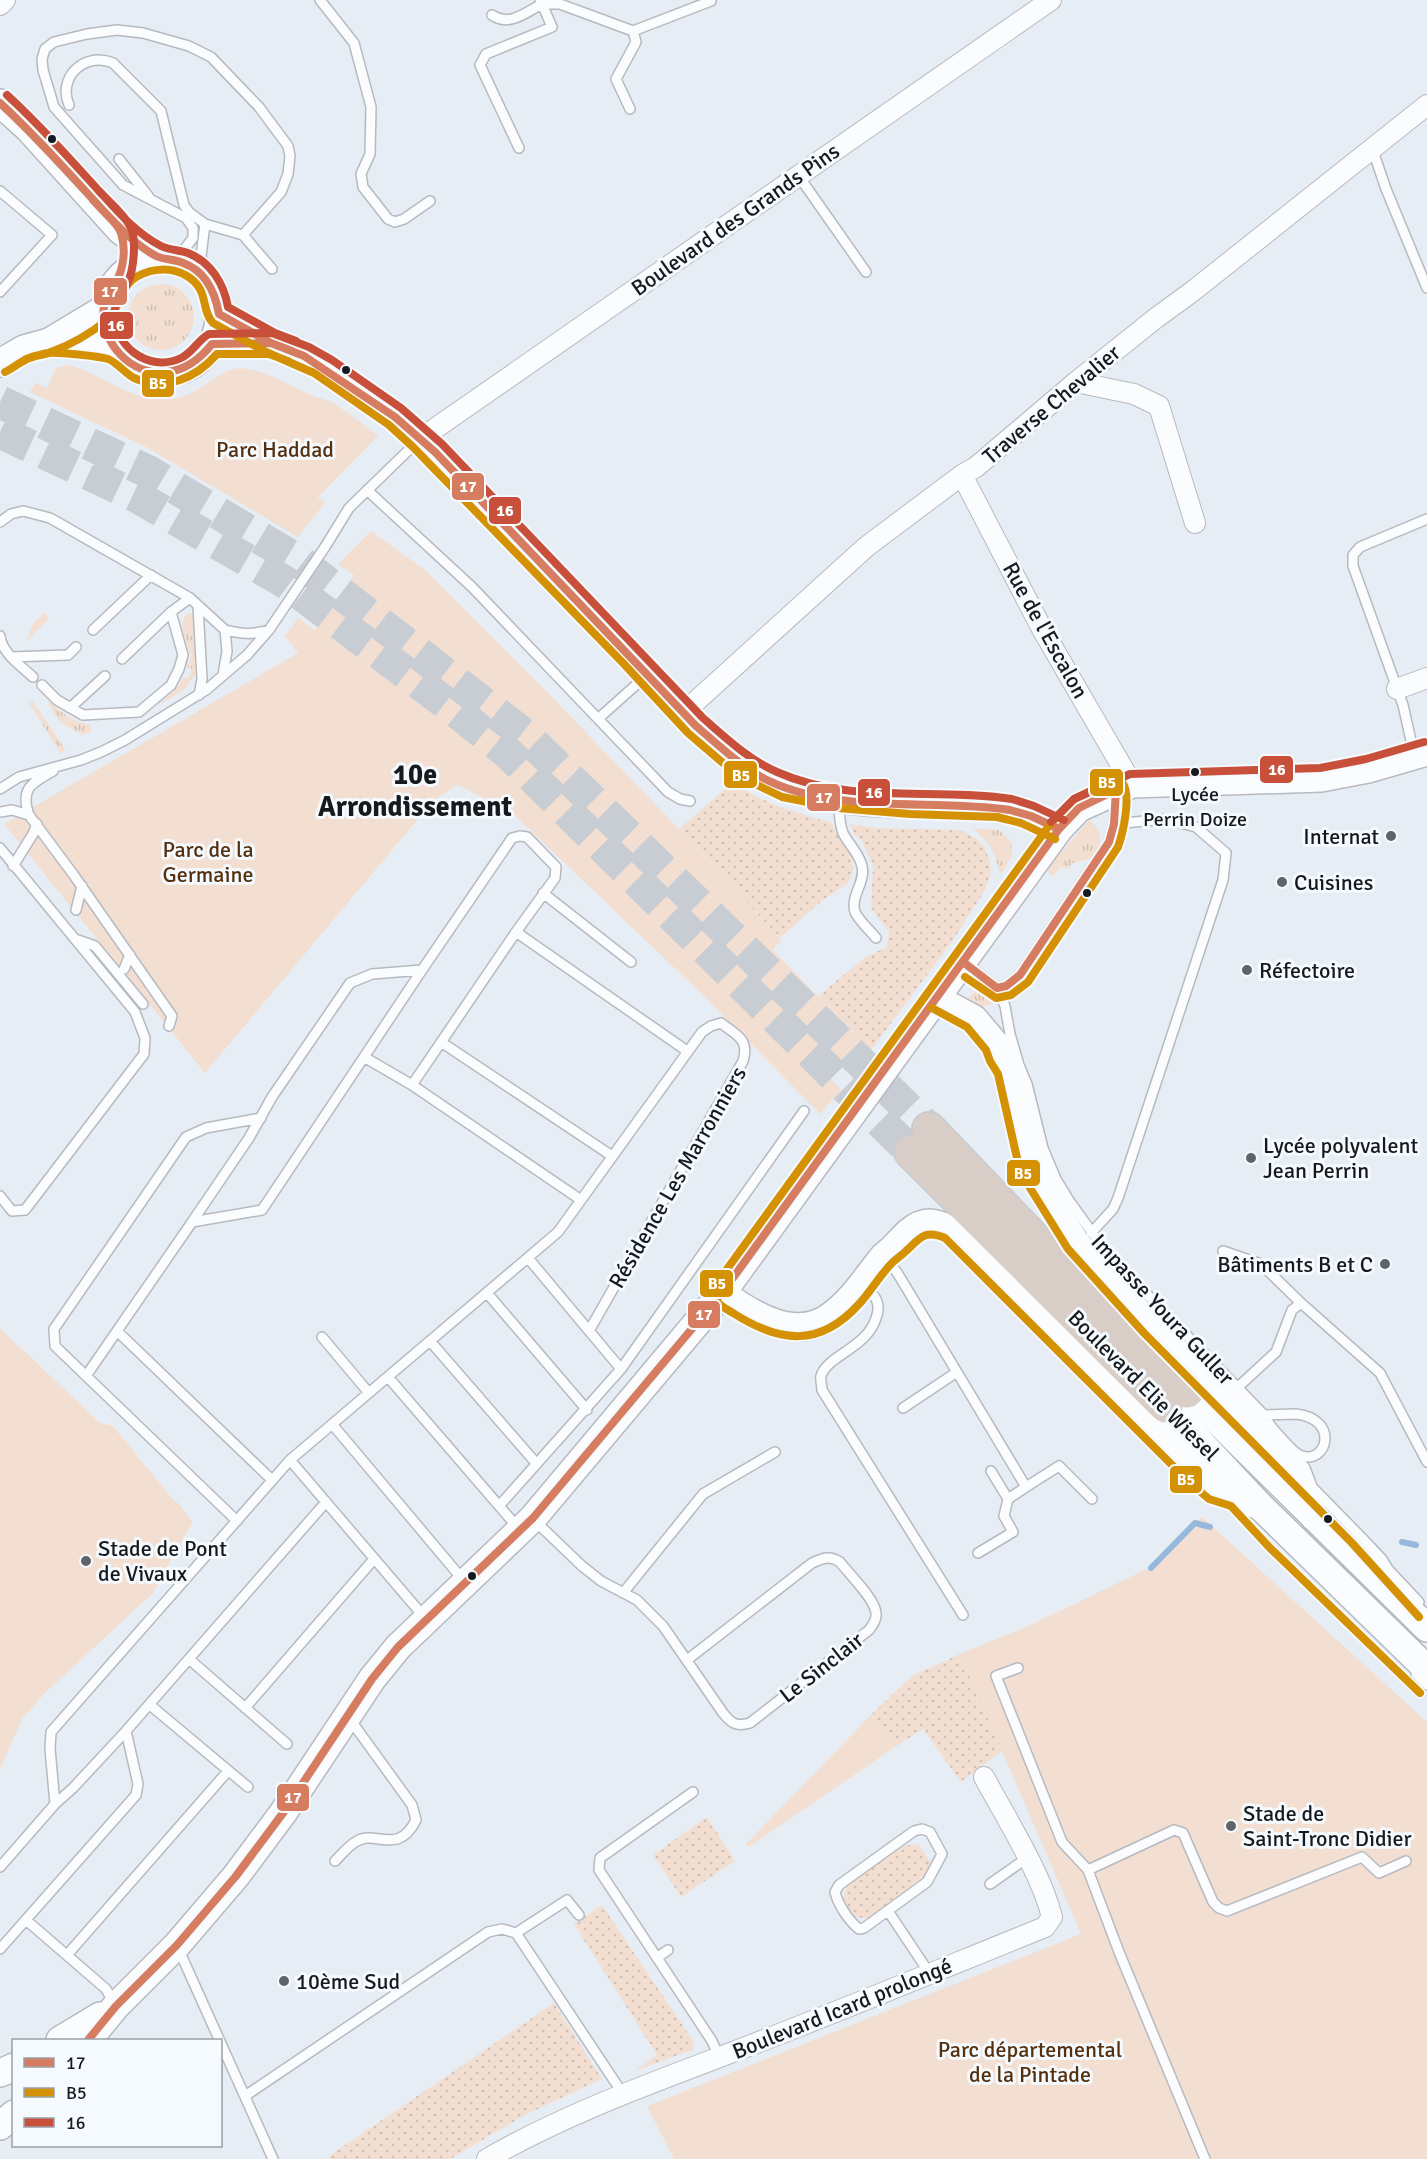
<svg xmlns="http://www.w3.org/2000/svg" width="1427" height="2159" font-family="Signika,sans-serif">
	<defs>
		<pattern id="grass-tufts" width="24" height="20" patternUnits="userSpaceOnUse" patternTransform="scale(1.5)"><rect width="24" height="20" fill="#f3dfd2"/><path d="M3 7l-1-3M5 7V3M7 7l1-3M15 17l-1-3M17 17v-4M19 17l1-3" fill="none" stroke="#d0bfb4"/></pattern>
		<pattern id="garden-dots" width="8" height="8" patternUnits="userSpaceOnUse" patternTransform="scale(1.5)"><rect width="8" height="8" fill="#f3dfd2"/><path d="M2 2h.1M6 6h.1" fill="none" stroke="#d0bfb4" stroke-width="1.8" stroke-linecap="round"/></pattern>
	</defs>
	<rect width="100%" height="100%" fill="#e7edf4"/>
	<!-- grass -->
	<path fill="url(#grass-tufts)" d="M128 317a33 33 0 1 1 66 0a33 33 0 1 1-66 0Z
		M45 613 49 619 26 641 34 622Z
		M188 613 192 614 195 619V675L185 689 158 706 180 684 182 677 188 679 192 669 187 667 192 655 190 654C188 640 175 626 188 613Z
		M33 701 65 749 61 754 29 703Z
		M49 701C62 713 73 722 90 725L92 731 82 735 60 722 48 703Z
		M1089 820C1104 831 1102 843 1093 858L1073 863 1067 869 1061 867 1053 876 1046 870Z
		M972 828 999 830 1011 841 1012 856 1000 876C996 853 990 842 972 828Z
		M975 992 986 994 997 1002 973 1010 962 1003Z"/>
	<!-- park -->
	<path fill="#f3dfd2" d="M69 365C106 375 128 402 172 399 195 397 210 378 230 370 252 361 295 389 316 397 322 399 328 400 333 403 349 413 364 424 378 436L318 497 325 503 298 537 148 448 30 392 35 383 47 388 56 368Z
		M371 531 425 570 551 696 679 829 781 940 773 950 867 1047 851 1067 845 1063 831 1079 841 1090 820 1114 705 997 511 812 458 785 434 800 205 1073 4 824 298 653 285 636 298 618 315 630 354 575 338 564Z
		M0 1327 16 1345H18L100 1423 113 1426 175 1502H177L190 1518 192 1523 152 1594 45 1693 22 1719 0 1769Z
		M1202 1517 1427 1722V2159H674L647 2106 1081 1934 960 1654 1033 1624 1155 1565Z
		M872 1714 895 1747 749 1847 746 1844Z"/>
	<!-- garden -->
	<path fill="url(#garden-dots)" d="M733 782C762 804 797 813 832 823L837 834 850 852 854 869 848 883 819 903 780 938 679 829Z
		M850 824 876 828 960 830 974 837 984 846 990 862 991 873 984 892 953 940 871 1050 818 996 866 957 887 947 889 932 871 908 873 865 862 841 854 834Z
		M960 1654 1002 1751 961 1782 923 1729 895 1747 872 1714 912 1676Z
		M707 1817 735 1861 681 1897 653 1855Z
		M918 1844 931 1863 925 1875 868 1919 855 1917 843 1899 846 1887 902 1846Z
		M602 1905 694 2042 692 2050 635 2071 657 2055 574 1924Z
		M554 2003 602 2079 527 2114 450 2159H328L332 2154Z"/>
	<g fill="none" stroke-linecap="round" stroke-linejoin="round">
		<!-- stream -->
		<path stroke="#95b8dc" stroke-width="6" d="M1402 1542 1416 1545
			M1151 1568 1195 1523 1210 1527"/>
		<!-- highway-tunnel -->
		<path stroke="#c8cdd4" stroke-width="33" stroke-dasharray="33 16" stroke-linecap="butt" d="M0 402 149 472 299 561 526 736 929 1129
			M0 432 136 496 285 582 447 704 508 753 911 1152"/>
		<defs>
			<path id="lane" d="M320 0 354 43 371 107 370 154 361 174 363 187 388 219 395 222 404 219 430 201
				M492 15C509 27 525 13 542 4L540 0
				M633 31 711 1
				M69 105C57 77 85 51 113 63L161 111 184 205 189 212 205 224
				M519 148 480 65 486 54 552 27 542 4H560L633 31 636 42 616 79 630 109
				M1372 148 1386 189 1427 288
				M119 159 149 197
				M798 175 866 272
				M0 191 52 235 0 292
				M243 235 272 269
				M176 260 193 238V228L186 218 123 185 54 107 43 70 42 59 45 49 54 42 87 34 117 30 143 33 189 46 211 57 259 107 288 146 290 156 288 174 281 192 243 235 205 224 201 256 209 283
				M367 490 472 587 668 792 680 799 690 801
				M0 522 11 514 23 511 50 518 190 598 225 630 227 651 223 675
				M198 606 202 679 199 695
				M93 630 151 575
				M225 630C241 634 252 635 269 630
				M0 636C2 653 21 666 33 677
				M11 657 68 655 76 647
				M122 659 171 612 190 598
				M42 685 57 700 83 715 139 712 171 685 179 669 183 655 171 612
				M70 708 105 676
				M599 718 646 676
				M1416 753 1412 745 1403 705 1353 566V555L1360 547 1427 519
				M53 771C31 783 20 789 29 815L73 874 172 1016 169 1026
				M0 789 19 777 81 760 101 752 125 740 206 690 247 655 269 630 325 547 349 508 419 440
				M839 801C839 811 839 823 843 833 849 845 859 853 862 866 866 882 850 896 855 912 859 921 870 930 876 938
				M0 812 12 810 29 815
				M0 848 135 1012 145 1038 144 1054 25 1210 12 1211 0 1196
				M13 866 33 834 37 824
				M543 893 631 962
				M76 910 82 886
				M516 932 687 1051
				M78 940 95 946 143 1004
				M966 964 997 988 1005 1006 1010 1034 1019 1065 1027 1084 1043 1148 1056 1179 1070 1202 1107 1253 1264 1415
				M124 969 130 955
				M997 988 1006 986 1020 975 1109 842 1114 824 1115 796
				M441 1042 612 1156
				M364 1057 412 1085 581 1200
				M192 1222 249 1138 272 1097 350 983 372 974 422 970
				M1091 1233 1113 1209 1118 1198 1223 880 1226 853 1196 827 1165 819 1114 824
				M1223 1251 1261 1264 1301 1303 1380 1373 1427 1462
				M528 1258 621 1369
				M886 1258 898 1274 1026 1487 1059 1466 1092 1499
				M862 1285C874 1295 881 1300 877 1315 869 1348 827 1355 821 1376 820 1379 822 1386 822 1390L963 1615
				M487 1293 587 1410
				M117 1331 272 1480
				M322 1337 369 1393
				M430 1341 536 1463
				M86 1376 192 1222 262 1210 422 970 512 838 520 836 527 837 556 867 555 878 516 932 412 1085
				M388 1377 519 1529
				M1237 1388 1276 1352 1292 1310 1301 1303
				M903 1408 957 1372
				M1296 1414C1340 1419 1327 1464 1302 1456 1295 1454 1289 1446 1284 1441 1276 1432 1269 1426 1264 1415Z
				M332 1424 464 1581
				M290 1460 558 1232 702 1032 711 1026 721 1023C736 1035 750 1039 743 1061L589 1331
				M991 1471 1008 1499
				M1314 1489 1360 1536 1382 1559 1388 1569 1419 1602
				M499 1506 621 1369 804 1111
				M237 1521 55 1346 54 1329 186 1137 206 1128 261 1118
				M535 1521 582 1566 601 1581 637 1600 663 1626 723 1713C731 1723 736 1727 750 1723L869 1630C873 1625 877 1619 876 1613 875 1599 849 1574 840 1562 830 1555 823 1558 812 1563L687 1660
				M978 1553 1013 1532 1004 1516 1008 1499 1026 1487
				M623 1593 703 1494 775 1452
				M189 1659 287 1744
				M1018 1668 996 1676 1062 1842 1088 1870 1119 1952 1205 2159
				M1416 1674 1427 1685
				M150 1705 248 1787
				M245 1708 374 1559
				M693 1792 600 1858 599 1870 712 2041 719 2057
				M55 1804 50 1749 51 1732 290 1460 425 1618
				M922 1829 930 1832 942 1854 927 1882 864 1928 859 1929C849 1921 838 1905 835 1892L839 1885 914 1831Z
				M335 1861C342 1854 349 1845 357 1841 376 1830 398 1856 416 1820L412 1805 349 1718
				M0 1867 55 1804 73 1788 126 1731
				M1088 1870 1174 1830 1183 1833 1213 1902 1219 1908 1227 1911 1362 1857 1379 1873 1406 1861
				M990 1884 1027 1858
				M888 1911 930 1974
				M26 1920 106 1989 115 2005
				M516 1933 623 2094
				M178 1948 273 2159
				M0 1949 136 1795 138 1784 126 1731 326 1502
				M67 1955 228 1771
				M658 1957 668 1950
				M245 2096 488 1932 502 1929 516 1933 567 1900 579 1915"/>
			<path id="street" d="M0 5 5 0
				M1076 382 1134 394 1159 406 1195 523
				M420 439 1051 0
				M962 475 1042 629 1132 784
				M1397 689 1427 678
				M683 713 866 547 962 475 976 467 1076 382 1156 318 1193 291 1427 105
				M487 2159C565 2114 649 2084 733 2052 838 2012 941 1969 1045 1927L1052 1917C1041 1873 1006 1818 984 1777"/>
			<path id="secondary" d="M0 103 28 128 121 231 160 258
				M105 316a57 57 0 1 1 114 0a57 57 0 1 1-114 0Z
				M219 314 271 343 319 364 395 417 435 452 696 726C723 749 752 777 786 787 833 802 886 804 935 805 964 806 993 805 1021 812 1034 816 1047 823 1059 829
				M49 342 115 349
				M0 363 24 349 49 342 104 309
				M937 999 974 1019 996 1045 999 1056 1008 1070 1027 1154 1039 1183 1076 1243 1151 1326 1297 1472 1314 1517
				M722 1293C752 1315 797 1343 832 1315 853 1300 868 1275 884 1256 894 1249 900 1240 909 1232 931 1213 949 1228 967 1244L1197 1476 1214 1490 1260 1506
				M1187 1391 1427 1628
				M1166 1406 1260 1506 1427 1669
				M60 2040 100 2016
				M88 2040 116 2006 177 1945 236 1876 283 1813 372 1679 398 1647 533 1518 722 1293 1059 829 1079 808 1132 784 1321 778 1368 769 1427 752
				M0 2073 14 2067
				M0 2126 14 2114"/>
			<path id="highway" d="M929 1129 1061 1267 1187 1391
				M911 1152 1166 1406"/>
		</defs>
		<!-- lane casing -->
		<use href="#lane" stroke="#b6bac0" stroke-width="12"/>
		<!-- street casing -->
		<use href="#street" stroke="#b6bac0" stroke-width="22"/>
		<!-- secondary casing -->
		<use href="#secondary" stroke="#b6bac0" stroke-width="30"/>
		<!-- highway casing -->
		<use href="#highway" stroke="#c8cbce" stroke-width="36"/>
		<!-- lane -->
		<use href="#lane" stroke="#fbfcfd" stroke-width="9"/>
		<!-- street -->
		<use href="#street" stroke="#fbfcfd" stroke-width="20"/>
		<!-- secondary -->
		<use href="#secondary" stroke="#fbfcfd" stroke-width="27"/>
		<!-- highway -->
		<use href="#highway" stroke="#d8cec7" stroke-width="33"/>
		<defs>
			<path id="bus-1" d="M0 103C35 135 66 170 98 205 104 213 118 223 121 233 126 248 124 268 116 282 112 290 106 297 104 306 99 342 131 377 167 372 186 370 200 359 212 344L271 343 304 356 395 417 435 452 696 726C717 744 737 763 761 777 833 816 932 798 1010 810L1031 816 1059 829
				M93 200C112 220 132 243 156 256 164 260 175 259 183 263 206 271 215 292 219 314L271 343 292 351
				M88 2040 116 2006 177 1945 236 1876 283 1813 372 1679 398 1647 533 1518 722 1293 1059 829 1079 808 1116 790 1114 824 1109 842 1020 975 1006 986 997 988 963 962"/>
			<path id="bus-2" d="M26 359C33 357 41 354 48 353 58 352 98 356 108 359 115 361 125 373 134 378 165 392 196 378 217 354H269L288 361
				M5 372C13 368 20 362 29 358 36 355 44 355 51 352 70 345 91 333 107 320 122 307 119 286 138 276 153 268 172 267 187 276 210 290 200 309 213 323L266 352 314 373 389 425 413 447 623 663 688 733 723 763 753 783 782 797 838 808 910 814 997 817 1021 823 1055 839
				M965 977 996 998 1011 995 1028 982 1118 847C1123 833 1132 794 1122 782L1112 780 1074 799 1051 823 714 1287C708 1300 723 1307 733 1313 780 1343 820 1348 860 1303 871 1291 880 1275 892 1263 896 1259 901 1256 906 1251 920 1238 925 1229 945 1238L1190 1483 1209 1499 1231 1506 1270 1548 1420 1693
				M932 1008 967 1027 986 1050 990 1061 998 1074 1017 1158 1030 1188 1068 1249 1144 1333 1352 1543 1419 1617"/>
			<path id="bus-3" d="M7 95C40 125 69 158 99 191 109 202 123 213 130 226 137 238 134 271 127 284 123 292 116 299 115 308 110 344 148 374 181 358 193 352 198 340 209 334L272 333 309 347 332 360 401 408 442 444 703 718C726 738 749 760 777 772 850 805 935 787 1012 799L1034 806 1064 820
				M101 193C118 212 137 234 161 246 169 250 179 250 188 253 211 262 224 284 228 307L275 333 296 341
				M1051 822 1074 799 1130 774 1320 768 1366 759 1424 742"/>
		</defs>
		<!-- bus-1 casing -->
		<use href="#bus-1" stroke="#f5fafe" stroke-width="12"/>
		<!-- bus-2 casing -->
		<use href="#bus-2" stroke="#f5fafe" stroke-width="12"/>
		<!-- bus-3 casing -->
		<use href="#bus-3" stroke="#f5fafe" stroke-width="12"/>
		<!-- bus-1 -->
		<use href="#bus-1" stroke="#d67c60" stroke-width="8"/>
		<!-- bus-2 -->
		<use href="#bus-2" stroke="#d59104" stroke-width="8"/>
		<!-- bus-3 -->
		<use href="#bus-3" stroke="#c84f39" stroke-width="8"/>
	</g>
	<!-- markers -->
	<g fill="#161a1e" stroke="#f5fafe" stroke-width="2">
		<circle cx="52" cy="139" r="5"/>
		<circle cx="346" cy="370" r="5"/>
		<circle cx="1195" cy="772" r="5"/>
		<circle cx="1087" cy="893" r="5"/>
		<circle cx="1328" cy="1519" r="5"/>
		<circle cx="472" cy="1576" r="5"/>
	</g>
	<g fill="#5f6469" stroke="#f5fafe" stroke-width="2">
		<circle cx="1391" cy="836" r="6"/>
		<circle cx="1282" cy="882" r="6"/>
		<circle cx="1247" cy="970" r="6"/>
		<circle cx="1251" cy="1158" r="6"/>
		<circle cx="1385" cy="1264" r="6"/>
		<circle cx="86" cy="1561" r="6"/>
		<circle cx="1231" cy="1826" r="6"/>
		<circle cx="284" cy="1981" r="6"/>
	</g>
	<g text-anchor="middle" stroke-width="6" stroke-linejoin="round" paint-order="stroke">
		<!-- bus labels -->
		<g font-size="20" fill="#161a1e" stroke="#f5fafe">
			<text x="1195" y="801">Lycée<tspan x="1195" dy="25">Perrin Doize</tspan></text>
		</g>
		<!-- street labels -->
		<g font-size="22" fill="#161a1e" stroke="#f5fafe">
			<text transform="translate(735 219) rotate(-35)" y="8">Boulevard des Grands Pins</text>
			<text transform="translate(1051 404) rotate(-40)" y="8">Traverse Chevalier</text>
			<text transform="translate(1046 630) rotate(61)" y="8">Rue de l'Escalon</text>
			<text transform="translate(677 1177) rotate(-60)" y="8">Résidence Les Marronniers</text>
			<text transform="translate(1163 1309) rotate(47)" y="8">Impasse Youra Guller</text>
			<text transform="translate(1144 1385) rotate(45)" y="8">Boulevard Elie Wiesel</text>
			<text transform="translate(821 1667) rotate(-38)" y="8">Le Sinclair</text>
			<text transform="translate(842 2008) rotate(-22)" y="8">Boulevard Icard prolongé</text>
		</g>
		<!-- park labels -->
		<g font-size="22" fill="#55300f" stroke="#f5fafe">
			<text x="275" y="457">Parc Haddad</text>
			<text x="208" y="857">Parc de la<tspan x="208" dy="25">Germaine</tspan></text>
			<text x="1030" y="2057">Parc départemental<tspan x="1030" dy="25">de la Pintade</tspan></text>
		</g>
		<!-- poi labels -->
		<g font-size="22" fill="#161a1e" stroke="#f5fafe" text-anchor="start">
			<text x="1379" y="844" text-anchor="end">Internat</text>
			<text x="1294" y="890">Cuisines</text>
			<text x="1259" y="978">Réfectoire</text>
			<text x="1263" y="1153">Lycée polyvalent<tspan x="1263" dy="25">Jean Perrin</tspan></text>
			<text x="1373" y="1272" text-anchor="end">Bâtiments B et C</text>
			<text x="98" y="1556">Stade de Pont<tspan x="98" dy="25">de Vivaux</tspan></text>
			<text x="1243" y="1821">Stade de<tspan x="1243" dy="25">Saint-Tronc Didier</tspan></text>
			<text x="296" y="1989">10ème Sud</text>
		</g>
		<!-- district labels -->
		<g font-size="28" font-weight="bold" fill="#161a1e" stroke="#f5fafe">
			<text x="415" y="784">10e<tspan x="415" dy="32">Arrondissement</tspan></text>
		</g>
	</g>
	<g stroke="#f5fafe" stroke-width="2">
		<rect x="93" y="277" width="35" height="29" rx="6" fill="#d67c60"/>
		<rect x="99" y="311" width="35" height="29" rx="6" fill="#c84f39"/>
		<rect x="141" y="369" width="34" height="29" rx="6" fill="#d59104"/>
		<rect x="451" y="472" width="34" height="29" rx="6" fill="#d67c60"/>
		<rect x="488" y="496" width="34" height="29" rx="6" fill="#c84f39"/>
		<rect x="1259" y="755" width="35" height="29" rx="6" fill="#c84f39"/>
		<rect x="723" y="760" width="35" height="29" rx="6" fill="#d59104"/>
		<rect x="1089" y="768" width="35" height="29" rx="6" fill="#d59104"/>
		<rect x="857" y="778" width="34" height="29" rx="6" fill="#c84f39"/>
		<rect x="806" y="783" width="35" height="29" rx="6" fill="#d67c60"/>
		<rect x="1006" y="1159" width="35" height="28" rx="6" fill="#d59104"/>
		<rect x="699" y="1269" width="35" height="29" rx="6" fill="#d59104"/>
		<rect x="687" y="1300" width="34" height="29" rx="6" fill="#d67c60"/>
		<rect x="1169" y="1465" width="34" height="29" rx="6" fill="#d59104"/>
		<rect x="276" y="1783" width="34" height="29" rx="6" fill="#d67c60"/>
	</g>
	<g font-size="16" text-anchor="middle" font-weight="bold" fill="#fff">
		<text x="110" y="297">17</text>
		<text x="116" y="331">16</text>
		<text x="158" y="389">B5</text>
		<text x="468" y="492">17</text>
		<text x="505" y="516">16</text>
		<text x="1277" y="775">16</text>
		<text x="741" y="781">B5</text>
		<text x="1107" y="788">B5</text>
		<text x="874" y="798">16</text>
		<text x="824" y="803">17</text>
		<text x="1023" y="1179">B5</text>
		<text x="717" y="1289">B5</text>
		<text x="704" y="1320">17</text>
		<text x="1186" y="1485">B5</text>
		<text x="293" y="1803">17</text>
	</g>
	<!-- legend -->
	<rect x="12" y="2039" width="210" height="108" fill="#f5fafe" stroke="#9ca0a4" stroke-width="1.5"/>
	<rect x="24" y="2058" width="30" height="9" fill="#d67c60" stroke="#9ca0a4" stroke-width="1.5"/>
	<text x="66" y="2069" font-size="18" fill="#161a1e">17</text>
	<rect x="24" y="2088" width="30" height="9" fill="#d59104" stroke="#9ca0a4" stroke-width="1.5"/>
	<text x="66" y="2099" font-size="18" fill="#161a1e">B5</text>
	<rect x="24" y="2118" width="30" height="9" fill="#c84f39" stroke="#9ca0a4" stroke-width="1.5"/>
	<text x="66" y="2129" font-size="18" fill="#161a1e">16</text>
</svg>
